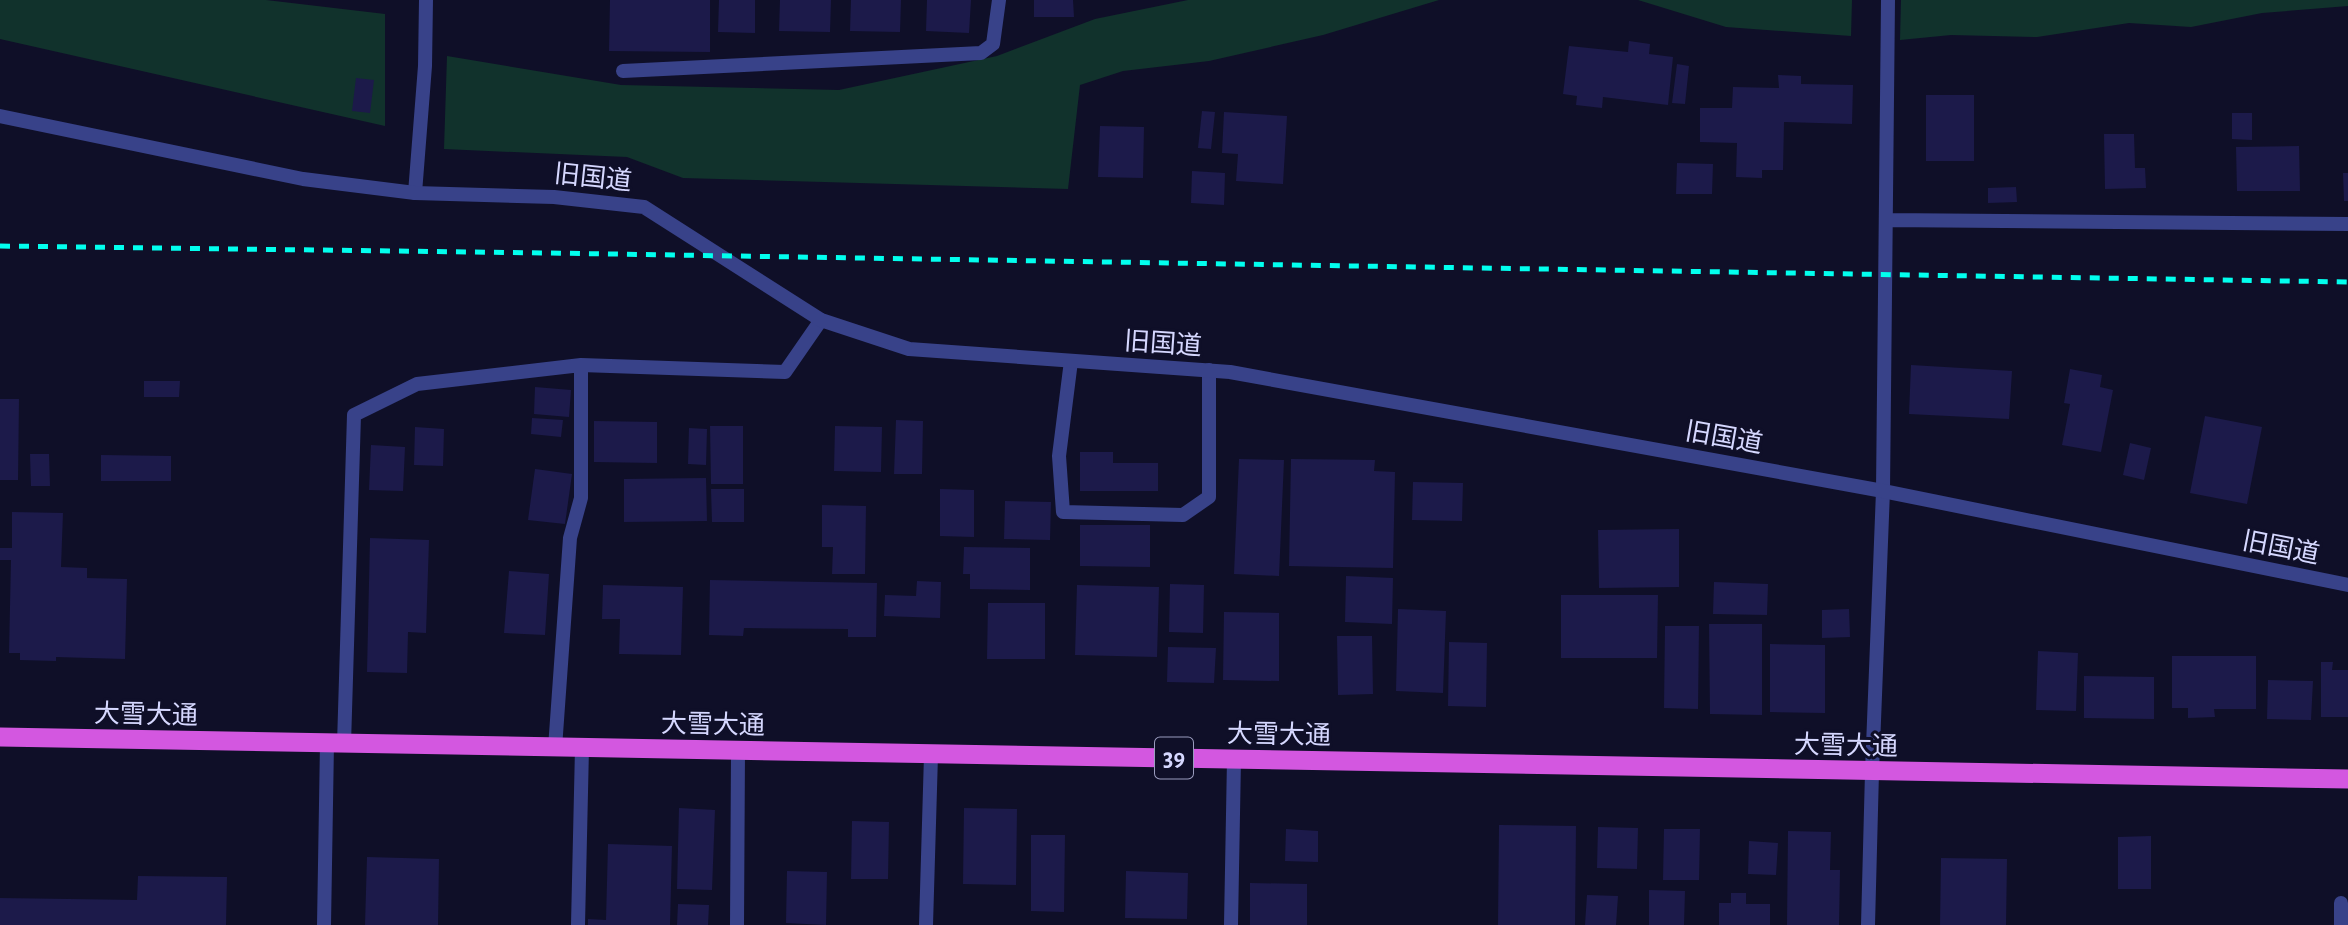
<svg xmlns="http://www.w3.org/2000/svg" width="2348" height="925" font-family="'Alegreya Sans','Noto Sans JP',sans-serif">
	<rect width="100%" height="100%" fill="#0f0f28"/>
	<!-- green -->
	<path fill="#11322c" d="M0 0H266L385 14V126L0 39Z
		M1188 0H1439L1323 35 1209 61 1123 71 1080 85 1068 189 683 178 627 157 444 149 447 56 621 85 839 90 997 56 1095 19Z
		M1638 0H1852L1851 36 1726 27Z
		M1901 0H2348V6L2262 13 2191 27 2129 23 2037 37 1951 35 1900 40Z"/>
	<!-- building -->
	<path fill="#1c1a4a" d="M610 0H710V52L609 51Z
		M719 0H755V33L718 32Z
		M780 0H831L830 32 779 31Z
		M851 0H901L900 32 850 31Z
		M927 0H971L969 33 926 31Z
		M1034 0H1073L1074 17H1034Z
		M1629 41 1650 44 1649 54 1673 57 1668 105 1603 97 1602 108 1576 105 1577 96 1563 94 1569 46 1628 52Z
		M1677 64 1689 66 1685 104 1672 103Z
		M1778 75 1801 76V84L1853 85 1852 124 1784 122 1783 170H1762V178L1736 177 1737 143 1700 142V108H1732L1733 87 1779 88Z
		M356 78 374 80 370 113 352 111Z
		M1926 95H1974V161H1926Z
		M1202 111 1215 112 1211 149 1198 148Z
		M1224 112 1287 116 1283 184 1236 181 1238 154 1222 153Z
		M2232 113H2252V140L2232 139Z
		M1100 126 1144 127 1143 178 1098 177Z
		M2104 134H2134L2135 168H2145L2146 188 2105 189Z
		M2299 146 2300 191H2237L2236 147Z
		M1677 163 1713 164 1712 194H1676Z
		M1192 171 1225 173 1224 205 1191 203Z
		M2343 173H2348V201H2344Z
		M2016 187 2017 202 1988 203V188Z
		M1911 365 2012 371 2009 419 1909 414Z
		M2070 369 2102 375 2100 387 2113 390 2101 452 2062 445 2070 404 2064 403Z
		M144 381H180L179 397H144Z
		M535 387 571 390 569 417 534 414Z
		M0 399H19L18 480H0Z
		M2205 416 2262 427 2247 504 2190 493Z
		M532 418 563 420 561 437 531 434Z
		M896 420 923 421 922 474H894Z
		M594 421 657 422V463L594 462Z
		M710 426H743V484H711Z
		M835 426 882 427 881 472 834 471Z
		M415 427 444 429 443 466 414 465Z
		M689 428 707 429 706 465 688 464Z
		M2130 443 2151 448 2144 480 2123 475Z
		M371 445 405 447 403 491 369 490Z
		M1080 452H1113V463H1158V491H1080Z
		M30 454H49L50 486H31Z
		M101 455 171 456V481H101Z
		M1239 459 1284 460 1279 576 1234 574Z
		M1291 459 1375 460 1374 471 1395 472 1393 568 1289 566Z
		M535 469 572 474 565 524 528 520Z
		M706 478 707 521 624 522V479Z
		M1413 482 1463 483 1462 521 1412 520Z
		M711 489H744V522H712Z
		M940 489 974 490V537L940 536Z
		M1005 501 1051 502 1050 540 1004 539Z
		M822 505 866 506 865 574H832L833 547H822Z
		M12 512 63 513 61 567 87 568V578L127 579 125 659 56 657V661L20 660V653H9L11 560H0V548H12Z
		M1080 525H1150V567L1080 566Z
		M1679 529V587L1599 588 1598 530Z
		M370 538 429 540 426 633 408 632 407 673 367 672Z
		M964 547 1030 548V590L970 589V574H963Z
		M509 571 549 574 545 635 504 633Z
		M1346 576 1393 578 1392 624 1345 622Z
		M710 580 877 583 876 637H848V629L744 628 743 636 709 635Z
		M917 581 941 582 940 618 884 616 885 595 916 596Z
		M1714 582 1768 584 1767 615 1713 614Z
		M1170 584 1204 585 1203 633 1169 632Z
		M603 585 683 587 681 655 619 654 620 619H602Z
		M1077 585 1159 587 1157 657 1075 655Z
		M1561 595H1658L1657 658H1561Z
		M988 603H1045V659H987Z
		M1398 609 1446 611 1443 693 1396 691Z
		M1849 609 1850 637 1822 638V610Z
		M1224 612 1279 613V681L1223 680Z
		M1709 624H1762V715L1710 714Z
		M1665 626H1699L1698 709 1664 708Z
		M1337 636H1372L1373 694 1338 695Z
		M1449 642 1487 643 1486 707 1448 706Z
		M1770 644 1825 645V713L1770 712Z
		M1168 647 1216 648 1214 683 1167 682Z
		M2038 651 2078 653 2076 711 2036 710Z
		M2172 656H2256V709H2214L2215 717 2188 718V708H2172Z
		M2321 662H2333L2332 670H2348V717H2321Z
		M2084 676 2154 677V719L2084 718Z
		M2268 680 2313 681 2311 720 2267 719Z
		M679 808 715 810 712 890 677 889Z
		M964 808 1017 809 1016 885 963 884Z
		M852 821 889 822 888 879H851Z
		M1499 825 1576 826 1575 925H1498Z
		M1598 827 1638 828 1637 869 1597 868Z
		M1286 829 1318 831V862L1285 861Z
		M1664 829H1700L1699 880H1663Z
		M1788 831 1831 832 1830 870H1840L1839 925H1787Z
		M1031 835H1065L1064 912 1031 911Z
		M2151 836V889H2118V837Z
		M1749 841 1778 843 1776 875 1748 874Z
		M608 844 672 846 670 925H588V919L606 920Z
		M367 857 439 859 438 925H365Z
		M1941 858 2007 859 2006 925H1940Z
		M787 871 827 872 826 925 786 923Z
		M1126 871 1188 873 1187 919 1125 918Z
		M138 876 227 877 226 925H0V898L137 900Z
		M1250 883 1307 884V925H1250Z
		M1649 890 1685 891 1684 925H1649Z
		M1731 893H1746V904H1770V925H1719V903H1731Z
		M1587 895 1618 896 1616 925H1585Z
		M678 904 709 905 708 925H677Z"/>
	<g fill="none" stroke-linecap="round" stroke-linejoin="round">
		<!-- service -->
		<path stroke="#384289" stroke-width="14" d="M623 71 981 53 993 44 999 0
			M1071 361 1059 456 1063 512 1183 515 1209 497V370
			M344 744 354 415 417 384 581 365
			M555 748 570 538 581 498V365L785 372 821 320
			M2341 903V925
			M737 925 738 751"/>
		<!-- minor -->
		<path stroke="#384289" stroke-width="14" d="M415 193 425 66 426 0
			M1886 220 2348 224
			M324 925 327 743
			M578 925 582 748
			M926 925 931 755
			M1231 925 1234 759
			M1868 925 1872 772 1883 491 1888 0"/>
		<!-- tertiary -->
		<path stroke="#384289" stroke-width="14" d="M0 116 303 179 415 193 554 197 644 207 821 320 909 349 1230 372 1883 491 2348 585"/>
		<!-- trunk -->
		<path stroke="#d357e0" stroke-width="19" d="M0 737 2348 779"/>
		<!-- rail -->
		<path stroke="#02ffee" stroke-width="5" stroke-dasharray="10 9" stroke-linecap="butt" d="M0 246 550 253 2348 282"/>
	</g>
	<g text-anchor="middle" stroke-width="6" stroke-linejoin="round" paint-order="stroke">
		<!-- shield labels -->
		<rect fill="#0f0f28" stroke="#9a9cbe" stroke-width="2" x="1155" y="737.5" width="38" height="41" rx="5"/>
		<g font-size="24" font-weight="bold" fill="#d6d8ff">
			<text x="1174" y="766">39</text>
		</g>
		<!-- street labels -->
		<g font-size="26" fill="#d6d8ff" stroke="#0f0f28">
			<text transform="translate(593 177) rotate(6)" y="9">旧国道</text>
			<text transform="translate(1163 343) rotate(4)" y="9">旧国道</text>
			<text transform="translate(1724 437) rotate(10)" y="9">旧国道</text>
			<text transform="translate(2281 547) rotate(11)" y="9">旧国道</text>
			<text transform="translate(146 714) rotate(1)" y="9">大雪大通</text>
			<text transform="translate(713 724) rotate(1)" y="9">大雪大通</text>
			<text transform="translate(1279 734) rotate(1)" y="9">大雪大通</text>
			<text transform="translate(1846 745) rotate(1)" y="9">大雪大通</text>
		</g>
	</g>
</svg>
